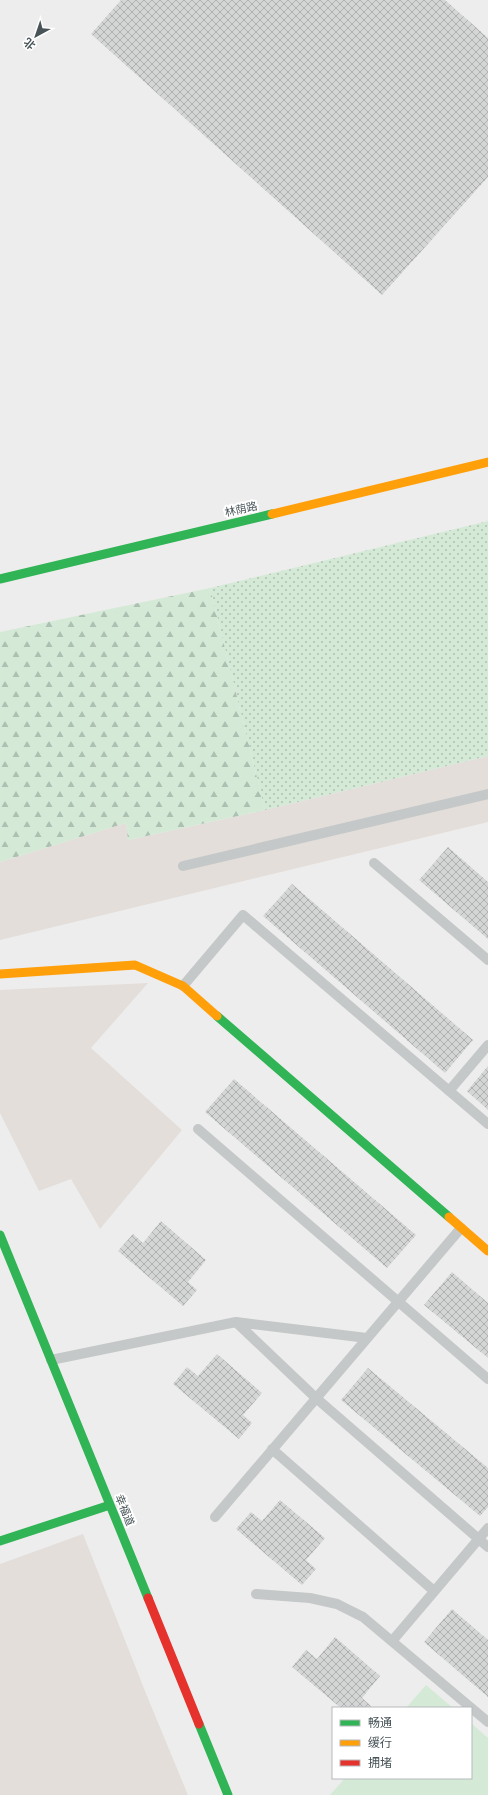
<svg xmlns="http://www.w3.org/2000/svg" width="488" height="1795" font-family="Mulish,'Noto Sans SC',sans-serif">
	<defs>
		<pattern id="grass-dots" width="8" height="8" patternUnits="userSpaceOnUse"><rect width="8" height="8" fill="#d4ead7"/><path d="M2 2h.1M6 6h.1" fill="none" stroke="#aec0b1" stroke-width="1.8" stroke-linecap="round"/></pattern>
		<pattern id="forest-firs" width="22" height="20" patternUnits="userSpaceOnUse"><rect width="22" height="20" fill="#d4ead7"/><path d="M5 1l3.5 6h-7zM16 11l3.5 6h-7z" fill="#aec0b1"/></pattern>
		<pattern id="building-cross-hatch" width="8" height="8" patternUnits="userSpaceOnUse"><rect width="8" height="8" fill="#d4d5d5"/><path d="M0 0l8 8M0 8l8-8" fill="none" stroke="#aeafb0"/></pattern>
	</defs>
	<rect width="100%" height="100%" fill="#eeeded"/>
	<!-- commercial -->
	<path fill="#e3deda" d="M488 756V822L0 940V862L126 823 128 840 265 810Z
		M148 983 91 1048 182 1130 100 1229 71 1179 39 1191 0 1113V990Z
		M83 1534 147 1696 188 1795H0V1564Z"/>
	<!-- grass -->
	<path fill="url(#grass-dots)" d="M488 521V756L265 810 210 588Z"/>
	<!-- forest -->
	<path fill="url(#forest-firs)" d="M210 588 265 810 128 840 126 823 0 862V632Z"/>
	<!-- garden -->
	<path fill="#d4ead7" d="M426 1685 453 1708H406Z
		M471 1723 488 1738V1795H330L345 1778H471Z"/>
	<!-- building -->
	<path fill="url(#building-cross-hatch)" d="M121 0H445L488 38V177L382 295 91 34Z
		M448 847 488 882V939L419 880Z
		M292 884 473 1040 445 1073 263 916Z
		M488 1066V1110L467 1091Z
		M234 1079 416 1235 387 1268 205 1112Z
		M161 1221 206 1260 188 1282 197 1290 183 1306 118 1251 133 1234 143 1243Z
		M452 1272 488 1303V1358L424 1305Z
		M217 1354 262 1393 243 1415 252 1423 239 1439 173 1384 187 1367 198 1376Z
		M368 1368 488 1468V1507L480 1516 341 1400Z
		M280 1500 325 1538 306 1560 316 1569 302 1585 236 1529 251 1512 262 1521Z
		M452 1609 488 1640V1697L424 1642Z
		M335 1637 380 1676 362 1698 371 1706 370 1708H341L292 1667 306 1650 317 1659Z"/>
	<g fill="none" stroke-linecap="round" stroke-linejoin="round">
		<!-- lane -->
		<path stroke="#c5c8c8" stroke-width="10" d="M374 863 488 960
			M183 866 488 794
			M183 986 243 915 488 1124
			M449 1091 488 1045
			M198 1129 488 1379
			M236 1322 316 1398 488 1547
			M51 1360 236 1322 367 1338
			M272 1449 434 1591
			M215 1517 461 1228
			M256 1594 310 1598 337 1604 363 1617 488 1722
			M393 1640 488 1528"/>
		<!-- fast -->
		<path stroke="#30b455" stroke-width="9" d="M0 579 272 514
			M217 1016 449 1217
			M0 1235 148 1598
			M0 1541 110 1505
			M199 1724 228 1795"/>
		<!-- slow -->
		<path stroke="#ff9f0a" stroke-width="9" d="M272 514 488 462
			M0 974 135 965 183 986 217 1016
			M449 1217 488 1251"/>
		<!-- jam -->
		<path stroke="#e5322d" stroke-width="9" d="M148 1598 199 1724"/>
	</g>
	<g text-anchor="middle" stroke-width="4" stroke-linejoin="round" paint-order="stroke">
		<!-- street labels -->
		<g font-size="11" fill="#475357" stroke="#fff">
			<text transform="translate(241 509) rotate(-13)" y="4">林荫路</text>
			<text transform="translate(125 1510) rotate(68)" y="4">幸福道</text>
		</g>
	</g>
	<!-- legend -->
	<rect x="332" y="1707" width="140" height="72" fill="#ffffff" stroke="#b5babc"/>
	<rect x="340" y="1720" width="20" height="6" fill="#30b455" stroke="#b5babc"/>
	<text x="368" y="1727" font-size="12" fill="#475357">畅通</text>
	<rect x="340" y="1740" width="20" height="6" fill="#ff9f0a" stroke="#b5babc"/>
	<text x="368" y="1747" font-size="12" fill="#475357">缓行</text>
	<rect x="340" y="1760" width="20" height="6" fill="#e5322d" stroke="#b5babc"/>
	<text x="368" y="1767" font-size="12" fill="#475357">拥堵</text>
	<!-- north arrow -->
	<g transform="translate(36 36) rotate(220)" stroke="#ffffff" stroke-width="3" paint-order="stroke">
	<path d="M0-3L7 15L0 10L-7 15Z" fill="#475357"/>
	<text y="-6" font-size="11" font-weight="bold" text-anchor="middle" fill="#475357">北</text>
	</g>
</svg>
